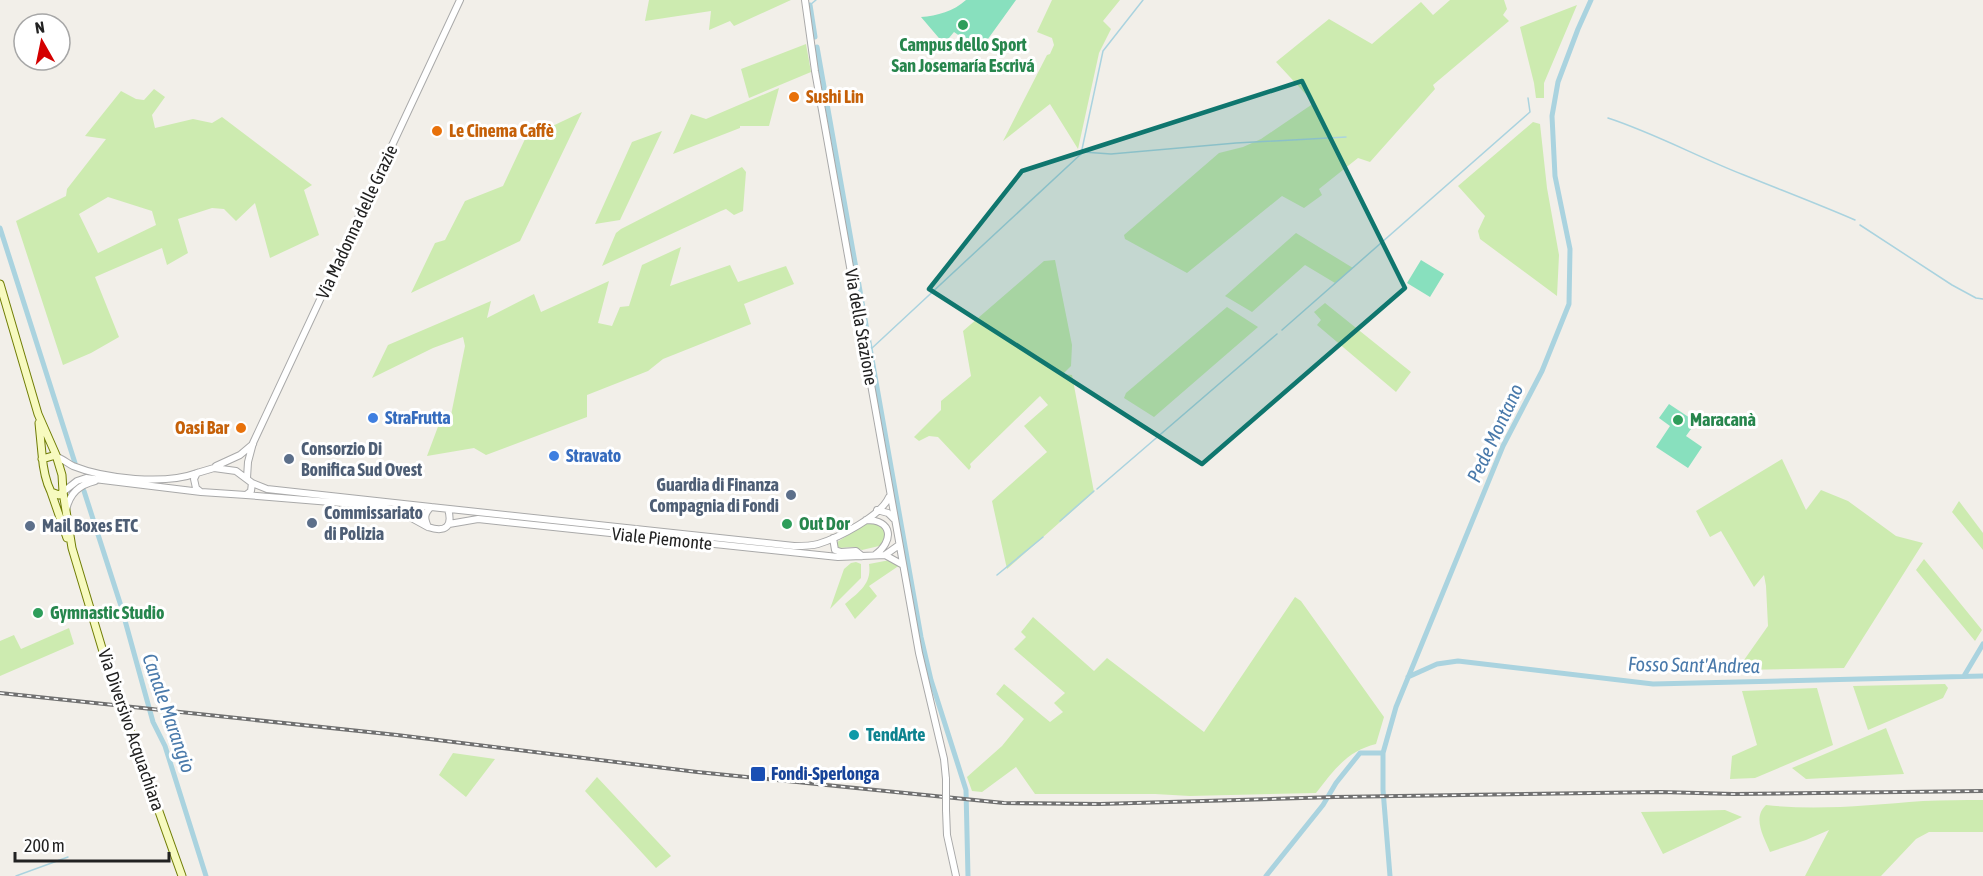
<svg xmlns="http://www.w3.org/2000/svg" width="1983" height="876" font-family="'Asap Condensed',sans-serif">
	<rect width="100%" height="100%" fill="#f2efe9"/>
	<!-- grass -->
	<path fill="#cdebb0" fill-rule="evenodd" d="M649 0H791L734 26 730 21 709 30 711 11 645 21Z
		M1052 0H1120L1103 21 1111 29 1099 53 1078 149 1050 104 1003 141 1047 55 1050 54 1054 45 1052 38 1037 32Z
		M1450 0H1504L1507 9 1503 15 1509 21 1433 85 1435 89 1370 162 1358 158 1319 189 1322 195 1304 208 1282 196 1187 273 1125 239 1124 235 1219 153 1243 147 1261 139 1314 103 1276 62 1329 19 1372 44 1421 2 1433 15Z
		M1577 5 1544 83V98H1536L1534 83 1520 27Z
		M806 44 811 72 749 98 741 69Z
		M779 88 769 126H740V128L673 154 691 114 706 119Z
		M154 89 165 97 152 115 155 128 193 119 212 123 222 117 312 185 304 190 319 235 270 258 255 203 236 221 224 209 212 208 178 219 188 253 167 265 162 248 95 277 119 337 91 353 63 365 16 221 66 196 67 189 106 139 85 136 121 91 136 99 144 100ZM108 197 152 211 156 225 98 253 79 214Z
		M582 112 520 241 411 293 435 243 445 240 465 201 503 186 525 139Z
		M1533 122 1540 124 1547 188 1559 255 1557 296 1480 239 1478 231 1485 216 1458 186Z
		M662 131 620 220 595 224 632 142Z
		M742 167 746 172 743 211 734 215 726 209 721 211 602 266 616 233 621 229Z
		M1296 233 1353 268 1335 283 1305 265 1252 312 1225 296Z
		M681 247 670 286 730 265 738 282 786 266 794 284 744 304 751 324 663 359 648 371 587 395V417L486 455 474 448 427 456 442 416 451 415 465 346 463 337 433 348 372 378 388 345 491 301 487 318 534 294 541 312 609 281 598 323 612 326 620 307 629 306 642 265Z
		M1055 260 1072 345 1071 366 1063 374 1072 375 1094 492 1007 569 992 501 1047 452 1024 426 1048 405 1040 396 970 464 971 467 969 470 938 437 929 436 919 441 914 437 941 410V401L971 376 963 331 1044 261Z
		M1325 303 1411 372 1396 392 1317 325 1321 320 1314 312Z
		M1227 307 1258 327 1154 417 1124 398 1126 393Z
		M1782 459 1806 510 1821 490 1848 501 1896 536 1923 543 1844 668 1737 670 1768 626 1766 586 1764 575 1754 587 1721 531 1710 537 1696 511Z
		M1959 501 1983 533V550L1952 512Z
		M872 523H876L885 531V539L879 546 862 550 854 547 838 548 836 544 837 542 866 524Z
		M1924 559 1982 630 1975 641 1916 570Z
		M890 560 900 565 869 586 877 596 855 619 845 604C859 592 872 584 869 564Z
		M856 562 861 564V578L830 609 844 569 851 563Z
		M1295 597 1301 601 1384 717 1376 744C1347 751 1334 770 1316 793L1190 796 1155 794H1035L1016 767 982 792 972 791 967 777 1002 746 1024 719 996 694 1004 684 1050 722 1063 712 1054 703 1065 693 1014 649 1026 637 1021 632 1033 617 1094 671 1107 658 1204 732Z
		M69 628 74 644 0 676V641L14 635 21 649Z
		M1945 684 1948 688 1943 698 1868 730 1853 686Z
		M1817 688 1833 745 1755 778 1730 779 1732 756 1757 745 1742 691Z
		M1886 728 1904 774 1806 779 1792 768Z
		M453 753 495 759 466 797 439 775Z
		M597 777 671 856 656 868 585 791Z
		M1983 800V832H1929L1916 839 1881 876H1805L1829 830 1806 840 1770 852C1764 837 1752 818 1766 805 1818 811 1870 805 1923 801 1943 800 1963 800 1983 800Z
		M1725 810 1742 817 1663 854 1641 812Z"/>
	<!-- pitch -->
	<path fill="#88e0be" d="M966 0H1016L980 50 954 32 944 44 921 17C937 16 954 11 966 0Z
		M1421 260 1444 274 1430 297 1407 283Z
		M1669 404 1696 422 1686 436 1702 447 1688 468 1656 447 1670 426 1659 418Z"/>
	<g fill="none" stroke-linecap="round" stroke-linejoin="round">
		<!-- stream -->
		<path stroke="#aad3df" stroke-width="1.5" d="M810 5 816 0
			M1608 118C1654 133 1698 157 1744 175 1781 190 1818 204 1855 220
			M1083 152 1111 154 1236 143 1346 137
			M1860 225 1952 285 1976 298 1983 299
			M1282 330 1530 112 1528 98
			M871 349 1081 154 1103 51 1143 0
			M1097 489 1277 334
			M1060 521 1094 491
			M997 575 1043 537
			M16 876 68 857"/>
		<!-- canal -->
		<path stroke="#aad3df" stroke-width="5" d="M810 5 815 37
			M817 47 921 637 931 680 966 790 968 876
			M0 228 75 463
			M84 491 121 606 153 722 165 746 206 876
			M1964 676 1983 644
			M1408 677 1437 664 1458 661 1653 684 1983 676
			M1266 876 1323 805 1336 783 1360 753H1383
			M1390 876 1383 790V753L1396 707 1503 446 1542 371 1569 304 1570 249 1555 176 1552 116 1558 82 1578 29 1591 0"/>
		<defs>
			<path id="tertiary" d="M805 0 815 71 919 653 944 759 946 779
				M57 457C63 459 67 463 73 466 105 479 165 485 197 473
				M216 466 240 455 253 444
				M214 468 236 471 252 483 251 491 246 495 201 492 196 488 194 479 197 473Z
				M247 478 248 462 253 443 460 0
				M252 483 267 489 431 507
				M63 492 77 481 86 478 201 492
				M246 495 367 505 397 510 428 527
				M448 509C453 526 446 533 428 527 424 518 424 514 431 507L794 546C802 546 811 546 818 544 838 538 881 516 889 497
				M66 510C70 493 79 485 95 481
				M877 510 888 513 894 519
				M866 520C893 520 894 541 875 555
				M449 524 478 519 838 557 885 555 903 565
				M833 538 835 550 841 552 856 551 862 556
				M885 555 899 545
				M946 810 947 835 956 876"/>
			<path id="secondary" d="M0 284 38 414 56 455
				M39 423 42 454C43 467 45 480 51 492L59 495 63 492 62 475 56 455 42 459
				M51 492 67 538
				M63 492 72 548 107 665
				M126 719 182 876"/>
		</defs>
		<!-- tertiary casing -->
		<use href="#tertiary" stroke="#a9a9a9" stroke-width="8"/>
		<!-- secondary casing -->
		<use href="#secondary" stroke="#707d05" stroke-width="9"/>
		<!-- tertiary -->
		<use href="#tertiary" stroke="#fff" stroke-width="6"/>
		<!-- secondary -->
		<use href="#secondary" stroke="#f7fabf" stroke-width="7"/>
		<defs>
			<path id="rail" d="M0 693 397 735 697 772 1004 803 1100 804 1335 797 1661 792 1734 794 1983 791"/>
		</defs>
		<!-- rail casing -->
		<use href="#rail" stroke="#707070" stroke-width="4"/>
		<!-- rail -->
		<use href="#rail" stroke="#fff" stroke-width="1.5" stroke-dasharray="4.5" stroke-linecap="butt"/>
		<defs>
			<path id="tertiary-bridge" d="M946 779V810"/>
			<path id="secondary-bridge" d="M107 665 126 719"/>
		</defs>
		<!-- tertiary-bridge casing -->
		<use href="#tertiary-bridge" stroke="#a9a9a9" stroke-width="8" stroke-linecap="butt"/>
		<!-- secondary-bridge casing -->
		<use href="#secondary-bridge" stroke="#707d05" stroke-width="9" stroke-linecap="butt"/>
		<!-- tertiary-bridge -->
		<use href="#tertiary-bridge" stroke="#fff" stroke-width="6"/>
		<!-- secondary-bridge -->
		<use href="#secondary-bridge" stroke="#f7fabf" stroke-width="7"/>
	</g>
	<!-- marked area -->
	<path fill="#0f766e" fill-opacity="0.2" stroke="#0f766e" stroke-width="4.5" stroke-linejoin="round" d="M1302 81 1405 288 1202 464 929 289 1022 171Z"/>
	<!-- markers -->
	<g fill="#2e9e5b" stroke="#fff" stroke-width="2">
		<circle cx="963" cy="25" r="6"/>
		<circle cx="1678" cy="420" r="6"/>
		<circle cx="787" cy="524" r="6"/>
		<circle cx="38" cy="613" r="6"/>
	</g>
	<g fill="#e8710a" stroke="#fff" stroke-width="2">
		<circle cx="794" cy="97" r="6"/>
		<circle cx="437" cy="131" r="6"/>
		<circle cx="241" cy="428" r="6"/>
	</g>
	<g fill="#3f7fe0" stroke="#fff" stroke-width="2">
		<circle cx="373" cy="418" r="6"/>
		<circle cx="554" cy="456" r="6"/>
	</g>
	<g fill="#5c6f8a" stroke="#fff" stroke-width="2">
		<circle cx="289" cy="459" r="6"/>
		<circle cx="791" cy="495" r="6"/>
		<circle cx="312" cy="523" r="6"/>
		<circle cx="30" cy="526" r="6"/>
	</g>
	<circle fill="#0f9aa8" stroke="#fff" stroke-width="2" cx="854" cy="735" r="6"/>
	<rect fill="#1a4fb4" stroke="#fff" stroke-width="2" x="750" y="766" width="16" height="16" rx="3"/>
	<g text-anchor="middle" stroke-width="6" stroke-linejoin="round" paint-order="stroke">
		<!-- leisure labels -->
		<g font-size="18" font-weight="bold" fill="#27864d" stroke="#fff" text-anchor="start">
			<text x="963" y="51" text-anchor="middle">Campus dello Sport<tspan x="963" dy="21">San Josemaría Escrivá</tspan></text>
			<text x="1690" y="426">Maracanà</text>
			<text x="799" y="530">Out Dor</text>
			<text x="50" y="619">Gymnastic Studio</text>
		</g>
		<!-- food labels -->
		<g font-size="18" font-weight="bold" fill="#c56008" stroke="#fff" text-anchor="start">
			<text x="806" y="103">Sushi Lin</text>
			<text x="449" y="137">Le Cinema Caffè</text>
			<text x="229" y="434" text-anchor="end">Oasi Bar</text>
		</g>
		<!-- street labels -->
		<g font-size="18" fill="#222" stroke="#fff">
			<text transform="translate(357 222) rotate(-65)" y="6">Via Madonna delle Grazie</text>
			<text transform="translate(861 327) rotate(80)" y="6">Via della Stazione</text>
			<text transform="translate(662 539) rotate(6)" y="6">Viale Piemonte</text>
			<text transform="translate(131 730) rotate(71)" y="6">Via Diversivo Acquachiara</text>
		</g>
		<!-- shop labels -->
		<g font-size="18" font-weight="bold" fill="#366cbe" stroke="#fff" text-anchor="start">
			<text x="385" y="424">StraFrutta</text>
			<text x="566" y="462">Stravato</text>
		</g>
		<!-- service labels -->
		<g font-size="18" font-weight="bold" fill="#4e5e75" stroke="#fff" text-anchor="start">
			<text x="301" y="455">Consorzio Di<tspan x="301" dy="21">Bonifica Sud Ovest</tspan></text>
			<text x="779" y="491" text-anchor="end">Guardia di Finanza<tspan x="779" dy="21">Compagnia di Fondi</tspan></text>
			<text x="324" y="519">Commissariato<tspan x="324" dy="21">di Polizia</tspan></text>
			<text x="42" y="532">Mail Boxes ETC</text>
		</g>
		<!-- culture labels -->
		<g font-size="18" font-weight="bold" fill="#0d838f" stroke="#fff" text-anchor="start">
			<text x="866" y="741">TendArte</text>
		</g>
		<!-- transit labels -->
		<g font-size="18" font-weight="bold" fill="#164399" stroke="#fff" text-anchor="start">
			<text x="771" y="780">Fondi-Sperlonga</text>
		</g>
		<!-- water labels -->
		<g font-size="20" font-style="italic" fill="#4a7aab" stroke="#fff">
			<text transform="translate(1495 433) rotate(-65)" y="7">Pede Montano</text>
			<text transform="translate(1694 665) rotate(1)" y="7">Fosso Sant'Andrea</text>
			<text transform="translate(169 713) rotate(71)" y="7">Canale Marangio</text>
		</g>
	</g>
	<!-- north arrow -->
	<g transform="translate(42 42) rotate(351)"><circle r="28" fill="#ffffff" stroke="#a7a7a7" stroke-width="1.5"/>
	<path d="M0-4.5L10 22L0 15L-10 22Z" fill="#d40000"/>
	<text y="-9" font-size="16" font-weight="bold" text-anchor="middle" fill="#222222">N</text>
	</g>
	<!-- scale -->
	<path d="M15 852v9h154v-9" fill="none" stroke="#222222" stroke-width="3"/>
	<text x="24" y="852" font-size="18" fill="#222222" stroke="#ffffff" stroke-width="4.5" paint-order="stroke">200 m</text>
</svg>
